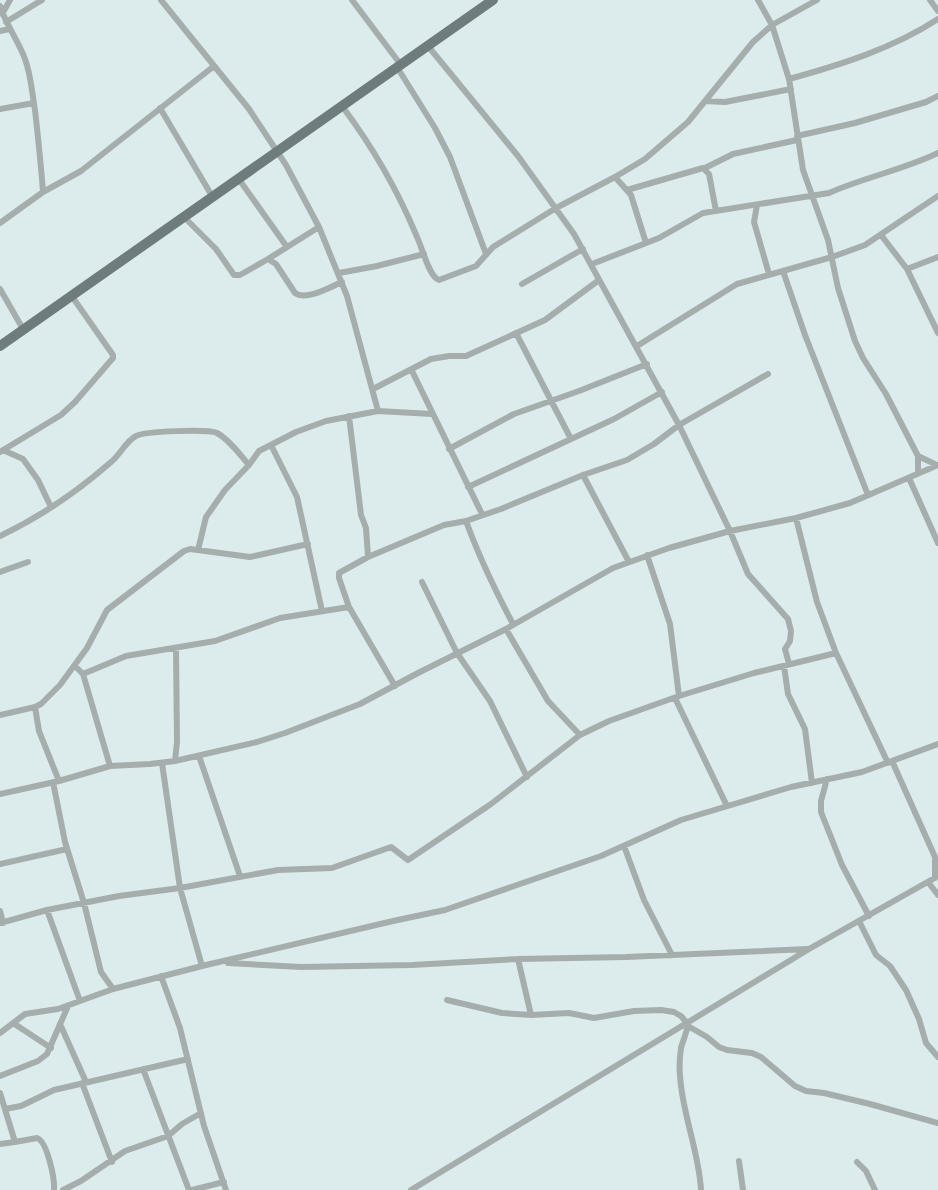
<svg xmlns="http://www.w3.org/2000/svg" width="938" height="1190" font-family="Ubuntu,sans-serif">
	<rect width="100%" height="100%" fill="#dcecec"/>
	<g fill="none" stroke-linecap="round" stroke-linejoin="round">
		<!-- minor -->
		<path stroke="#a6adad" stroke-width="6" d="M161 0 249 109 286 165 319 227 347 296 378 411
			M352 0 401 65
			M758 0 772 25 789 79 803 170 828 240 838 288 855 341 863 358 886 394 918 456V472
			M930 0 938 11
			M0 6C6 25 18 40 25 59 31 75 32 93 35 110 38 137 41 164 43 192
			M2 14 10 0
			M6 22 42 0
			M0 31 9 29
			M428 46 518 156 574 234 679 425 730 531 748 574 788 619 791 631 790 641 785 649 789 664
			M397 67 435 128 450 157 486 254
			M789 79C840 65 894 48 938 19
			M705 101 725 102 791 89
			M342 106C372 146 398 191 417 237 422 247 429 277 439 280L476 266 493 247 556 208 615 177 645 159 688 122 753 42 772 25 817 0
			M160 108 212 196
			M0 109 34 103
			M797 136 855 123 926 102 938 96
			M705 168 733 154 797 140
			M615 177 631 195 646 243
			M238 178 287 247
			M627 190 703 168 709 174 716 211
			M757 205 754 222 769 274
			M183 216 216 249 234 275H240L268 259 276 264 295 293C307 301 330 287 342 282
			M0 223 43 192 81 171 214 66
			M881 235 907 269 938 333
			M268 259 319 227
			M592 264 659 238 703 213 829 193C865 177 903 170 938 153
			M907 269 938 257
			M783 271 805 335 868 495
			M339 273 377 266 424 254
			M522 284 583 249
			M0 289 23 329
			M516 333 571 439
			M637 346 737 284 832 257 865 245 938 196
			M412 371 482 514
			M373 389 431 359 449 356H466L545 320 599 280
			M349 416 361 515 366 528 368 557
			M271 445 297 497 322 611
			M449 449 514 414 579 391 647 364
			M3 450 23 459 38 480 51 507
			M0 452 61 415 75 402 113 358V355L71 295
			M918 456 937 465
			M583 475 629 562
			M909 478 938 543
			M468 487 614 419 662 392
			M796 518 817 602 836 653 888 763
			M466 521C479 557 495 590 513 624
			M0 536C40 517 78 491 111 462 120 455 126 441 136 436 145 431 208 429 217 433 230 440 240 455 249 465
			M198 550 206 517 225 490 249 465 259 451 296 432 326 421 378 411 432 414
			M647 555 670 624 679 696
			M0 572 28 562
			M422 582 457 653 490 701 527 777
			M506 629 548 701 580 735
			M75 666 83 674 110 766
			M784 666 788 694 805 729 812 783
			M83 674 126 656 215 641 280 618 349 607
			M395 686 349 607 339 578V573L368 557 444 525 466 521 501 509 583 475 627 460 654 444 679 425 768 374
			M675 698 727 806
			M35 707 39 731 59 781
			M0 715 35 707 41 704 60 685 87 648 107 610 184 551 190 549 250 557 308 544
			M199 756 240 876
			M175 761 177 742 176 648
			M892 761 935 857V878
			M162 763 180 888 202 966
			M827 779 821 801V812L842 865 869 916
			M53 782 65 842 84 903 101 972 113 989
			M0 794 59 781 110 766 150 764 175 761 257 742 285 733 360 704 416 674 506 629 613 568 669 548 730 531 796 518 850 503 938 465
			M624 846 644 900 672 955
			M0 864 67 849
			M928 882 938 895
			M47 910 80 1001
			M0 911 3 923
			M859 921 876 955 890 966 906 990 919 1019 926 1043 938 1057
			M0 923 47 910 119 896 180 888 278 870 332 868 391 847 408 860 491 804 580 735 609 721 679 696 754 673 836 653
			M518 959 531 1015
			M228 963 301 967 412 965 518 959 626 957 808 949
			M161 976 180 1028 204 1126 226 1190
			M447 1000 502 1013 531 1015 569 1013 594 1018 634 1011 661 1010 674 1012 681 1016 688 1024C687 1032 683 1040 681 1048 680 1056 679 1067 680 1075 682 1114 699 1151 701 1190
			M13 1023 51 1048
			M60 1024 86 1082
			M688 1026 707 1037 719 1047 727 1050 752 1053 761 1057 795 1086 806 1091 824 1093 870 1104 938 1123
			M0 1033 25 1014 58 1009 113 989 202 966 393 921 445 910 601 856 681 820 791 787 862 772 938 744
			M143 1069 189 1190
			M0 1076 38 1061 47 1054 68 1006
			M82 1083 112 1162
			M0 1093 15 1142 37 1138C47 1141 55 1179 54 1190
			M5 1109 21 1106 54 1090 188 1059
			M0 1144 15 1142
			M739 1161 743 1190
			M857 1162 866 1171 875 1190
			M63 1190 81 1181 125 1151 168 1136 182 1124 201 1113
			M192 1190 224 1182
			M411 1190 809 949 938 876"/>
		<!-- primary -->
		<path stroke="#6f7c7c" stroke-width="10" d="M0 346 493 0"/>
	</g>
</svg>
